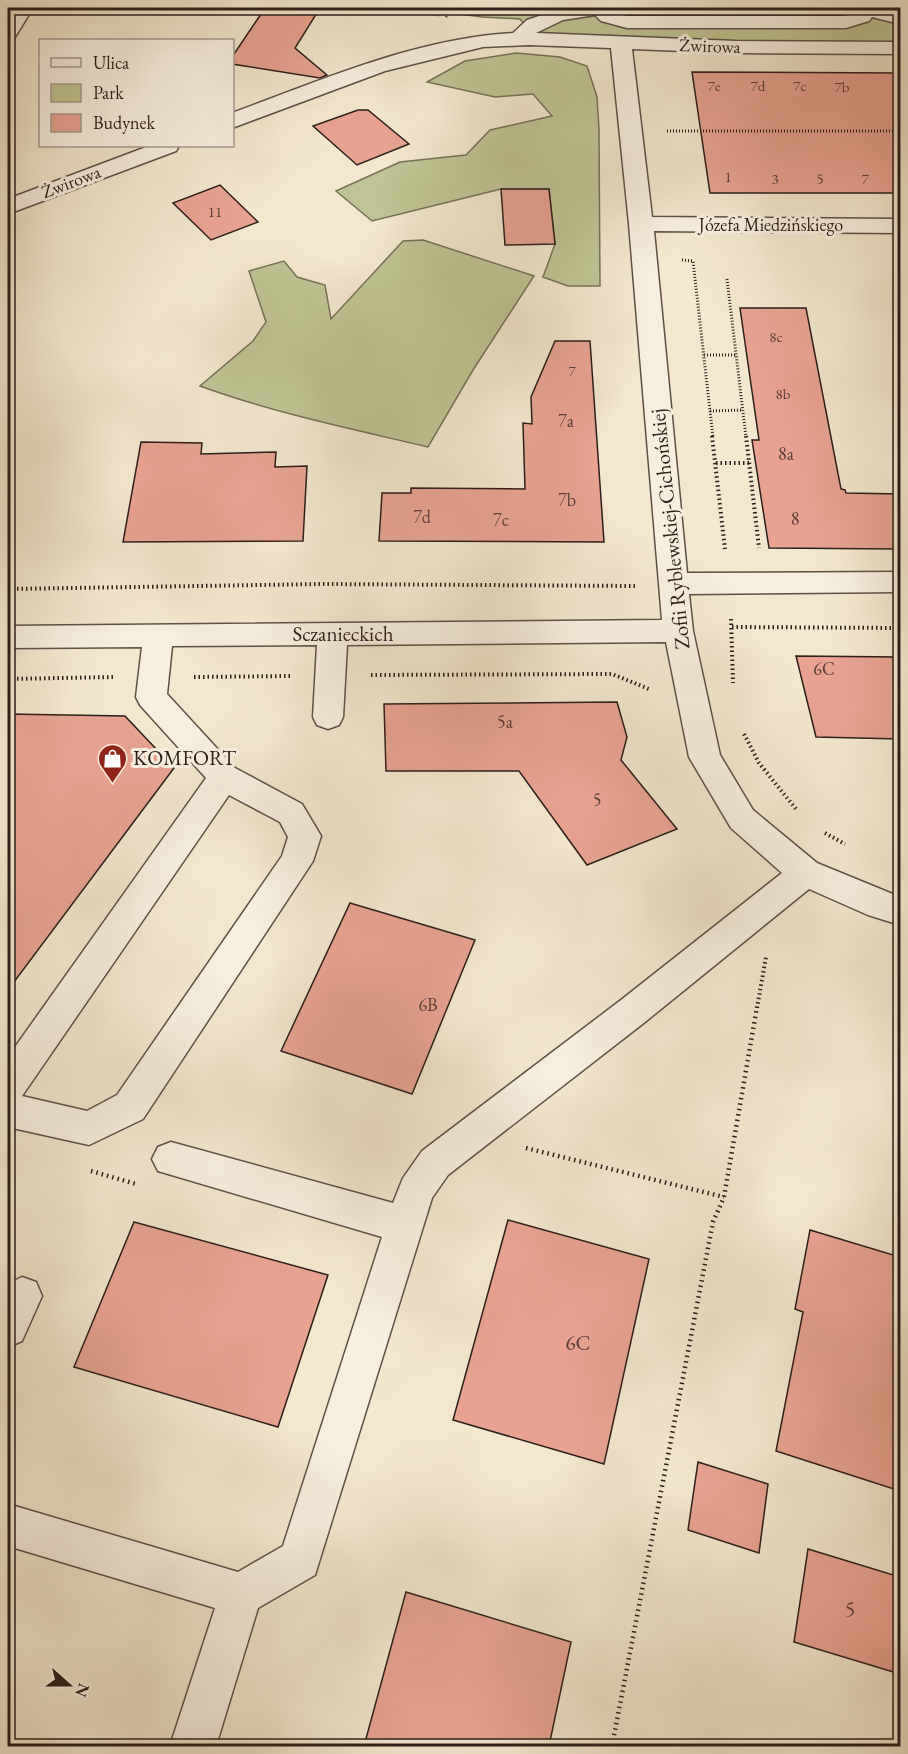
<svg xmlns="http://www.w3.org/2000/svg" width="908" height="1754" font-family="'EB Garamond',serif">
	<rect width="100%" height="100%" fill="#f3e7cd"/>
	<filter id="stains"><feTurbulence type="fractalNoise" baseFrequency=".00333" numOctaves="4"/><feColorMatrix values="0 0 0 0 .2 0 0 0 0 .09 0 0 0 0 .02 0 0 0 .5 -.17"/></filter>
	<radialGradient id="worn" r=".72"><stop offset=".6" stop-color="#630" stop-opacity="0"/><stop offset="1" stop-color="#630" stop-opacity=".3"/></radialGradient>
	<!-- green -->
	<path fill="#c0c494" stroke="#767156" stroke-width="1.5" d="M417 8H641L642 22H836L832 8H865L900 18V48L736 47 529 39 528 29 520 19 482 17Z
		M516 53 560 57 587 66 597 97 599 129 600 286H568L543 277 555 244 549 189H501L372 221 336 191 400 162 466 155 490 130 552 116 533 94 495 97 427 82 465 61Z
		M423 240 534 276 473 370 428 447C352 429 274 413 200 386L253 341 266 322 249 271 284 261 297 277 325 285 331 319 403 241Z"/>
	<!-- building -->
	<path fill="#e7a390" stroke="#2c1e19" stroke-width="1.5" d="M265 8H320L295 48 327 75 320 78 232 64V57Z
		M692 72 900 73V193H710Z
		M358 110H368L409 144 357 165 313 126Z
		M220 185 258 222 211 240 173 203Z
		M501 189H549L555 244 505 245Z
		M740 308H806L841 489 845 490 846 493 900 494V549L769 548 752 440H759Z
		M555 341H590L604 542 379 541 382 493H411V488L525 489 523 423 532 424 531 397Z
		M141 442 202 443 201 454 276 452 275 467 307 466 303 541 123 542Z
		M796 656 900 657V739L816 737Z
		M617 702 627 737 621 760 677 829 587 865 519 771H386L384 704Z
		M8 714 125 716 174 768 8 990Z
		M350 903 475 940 412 1094 281 1051Z
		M508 1220 649 1259 604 1464 453 1420Z
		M134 1222 328 1275 278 1427 74 1367Z
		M810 1230 900 1257V1491L776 1451 803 1312 795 1309Z
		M698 1462 768 1484 759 1553 688 1530Z
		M808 1549 900 1577V1674L794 1642Z
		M406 1592 571 1642 549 1746H364Z"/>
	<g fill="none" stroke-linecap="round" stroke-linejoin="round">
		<defs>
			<path id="minor" d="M13 8H33L15 37 8 39V17Z
				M563 8H611L615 13 627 16H845L853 13 855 8H886L900 12V24L872 17 869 21 846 28H627L601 21 595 15 563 20 536 33 736 41 900 42V54L736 53 632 49 652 217 900 219V233L654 231 687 573 900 572V592L689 594 693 631 720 755 753 810 817 863 900 897V925L868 915 809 889 645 1022 448 1175 432 1198 315 1575 258 1608 216 1746H170L215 1608 8 1546V1504L238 1572 283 1546 382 1237 158 1171 152 1159 158 1147 171 1142 393 1203 403 1178 422 1151 621 1000 782 873 731 828 689 757 666 642 347 645 343 717 339 725 328 729 317 725 313 717 317 645 172 646 167 694 235 768 302 804 321 836 313 861 143 1119 89 1145 8 1127V1057L206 778 140 705 136 697 142 647 8 648V626L662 620 629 224 611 48 529 45 483 47 385 71 232 128V113C322 80 417 38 513 33L527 20ZM229 795 280 822 288 837 282 856 117 1095 87 1111 22 1096Z
				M149 146H179L176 151 8 214V199Z
				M22 1277 36 1282 42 1296 22 1341 8 1347V1284Z"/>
		</defs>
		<!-- minor casing -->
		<use href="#minor" stroke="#5e5046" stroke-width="3"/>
		<!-- path-far2 -->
		<path stroke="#2c1e19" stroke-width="3" stroke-dasharray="1 2" stroke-linecap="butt" d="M386 8 440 15
			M446 17 451 8
			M667 131H900
			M682 260 693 261 713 437
			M727 279 746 437
			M704 355H736
			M710 411 743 410"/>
		<!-- path-far1 -->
		<path stroke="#2c1e19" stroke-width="4" stroke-dasharray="1.5 3" stroke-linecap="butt" d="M712 436 725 549
			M746 436 759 548
			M716 463H749
			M8 589 323 584 635 586
			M731 619 733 683
			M732 627 900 628
			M371 675 612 674 649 689
			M194 677 291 676
			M8 679 114 677
			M744 734 759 763 796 809
			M825 833 845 844
			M757 1008 766 957"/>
		<!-- path -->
		<path stroke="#2c1e19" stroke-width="4.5" stroke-dasharray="1.5 4" stroke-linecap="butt" d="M526 1148 724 1197
			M91 1171 136 1184
			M612 1746 713 1222 724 1197 757 1007"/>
		<!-- minor -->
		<use href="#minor" fill="#f7efde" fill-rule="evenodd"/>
	</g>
	<!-- icons -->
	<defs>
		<symbol id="shop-pin" viewBox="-11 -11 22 30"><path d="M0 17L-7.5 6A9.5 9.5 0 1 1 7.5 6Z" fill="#8f2418" stroke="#f7efde"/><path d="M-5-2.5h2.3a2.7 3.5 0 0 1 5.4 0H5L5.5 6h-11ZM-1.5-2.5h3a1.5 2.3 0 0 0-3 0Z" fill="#fff"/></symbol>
	</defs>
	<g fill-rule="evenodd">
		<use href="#shop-pin" x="96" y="742" width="33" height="45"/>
	</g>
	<g text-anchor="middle" stroke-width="6" stroke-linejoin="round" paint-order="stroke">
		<!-- far-number labels -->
		<g font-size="15" fill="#5b3f37">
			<text x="714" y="91">7e</text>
			<text x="758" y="91">7d</text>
			<text x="800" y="91">7c</text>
			<text x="842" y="92">7b</text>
			<text x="728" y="182">1</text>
			<text x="775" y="184">3</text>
			<text x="820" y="184">5</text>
			<text x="865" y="184">7</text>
			<text x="215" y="217">11</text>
			<text x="776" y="342">8c</text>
			<text x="572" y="376">7</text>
			<text x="783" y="399">8b</text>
		</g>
		<!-- far-street labels -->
		<g font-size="18" fill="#2c1e19" stroke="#f7efde">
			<text transform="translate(710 46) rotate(2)" y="6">Żwirowa</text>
			<text transform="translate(71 182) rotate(-21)" y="6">Żwirowa</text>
			<text x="771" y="231">Józefa Miedzińskiego</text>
		</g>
		<!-- number labels -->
		<g font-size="18" fill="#5b3f37">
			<text x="566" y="427">7a</text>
			<text x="786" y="460">8a</text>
			<text x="567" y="506">7b</text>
			<text x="422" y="523">7d</text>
			<text x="795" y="525">8</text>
			<text x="501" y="526">7c</text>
			<text x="824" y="675">6C</text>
			<text x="505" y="728">5a</text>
			<text x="597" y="806">5</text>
			<text x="428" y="1011">6B</text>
		</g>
		<!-- street labels -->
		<g font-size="21" fill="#2c1e19" stroke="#f7efde">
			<text transform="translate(670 529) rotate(-96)" y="7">Zofii Ryblewskiej-Cichońskiej</text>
			<text x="343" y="641">Sczanieckich</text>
		</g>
		<!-- poi labels -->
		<g font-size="21" fill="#2c1e19" stroke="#f7efde" text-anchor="start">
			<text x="133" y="765">KOMFORT</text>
		</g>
		<!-- near-number labels -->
		<g font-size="21" fill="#5b3f37">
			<text x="578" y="1350">6C</text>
			<text x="850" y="1616">5</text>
		</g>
	</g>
	<!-- margin -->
	<rect width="908" height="1754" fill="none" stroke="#f3e7cd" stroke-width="30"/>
	<rect x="9" y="9" width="890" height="1736" fill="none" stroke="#2c1e19" stroke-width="3"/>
	<rect x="15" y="15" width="878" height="1724" fill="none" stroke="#2c1e19" stroke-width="1.5"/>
	<!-- legend -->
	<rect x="39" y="39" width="195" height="108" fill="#f7efde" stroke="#a69b8f" stroke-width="1.5"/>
	<rect x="51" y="58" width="30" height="9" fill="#f7efde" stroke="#a69b8f" stroke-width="1.5"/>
	<text x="93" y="69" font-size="18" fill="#2c1e19">Ulica</text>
	<rect x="51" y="84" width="30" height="18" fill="#c0c494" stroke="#a69b8f" stroke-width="1.5"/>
	<text x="93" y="99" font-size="18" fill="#2c1e19">Park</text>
	<rect x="51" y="114" width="30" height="18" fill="#e7a390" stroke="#a69b8f" stroke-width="1.5"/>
	<text x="93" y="129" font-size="18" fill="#2c1e19">Budynek</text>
	<!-- north arrow -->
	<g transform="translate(69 1685) rotate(111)" stroke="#f7efde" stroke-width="4.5" paint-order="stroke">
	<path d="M0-4.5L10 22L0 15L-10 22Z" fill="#2c1e19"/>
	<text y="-9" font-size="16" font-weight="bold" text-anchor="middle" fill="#2c1e19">N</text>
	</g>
	<rect width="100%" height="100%" filter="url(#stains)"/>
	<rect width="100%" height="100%" fill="url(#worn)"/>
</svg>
